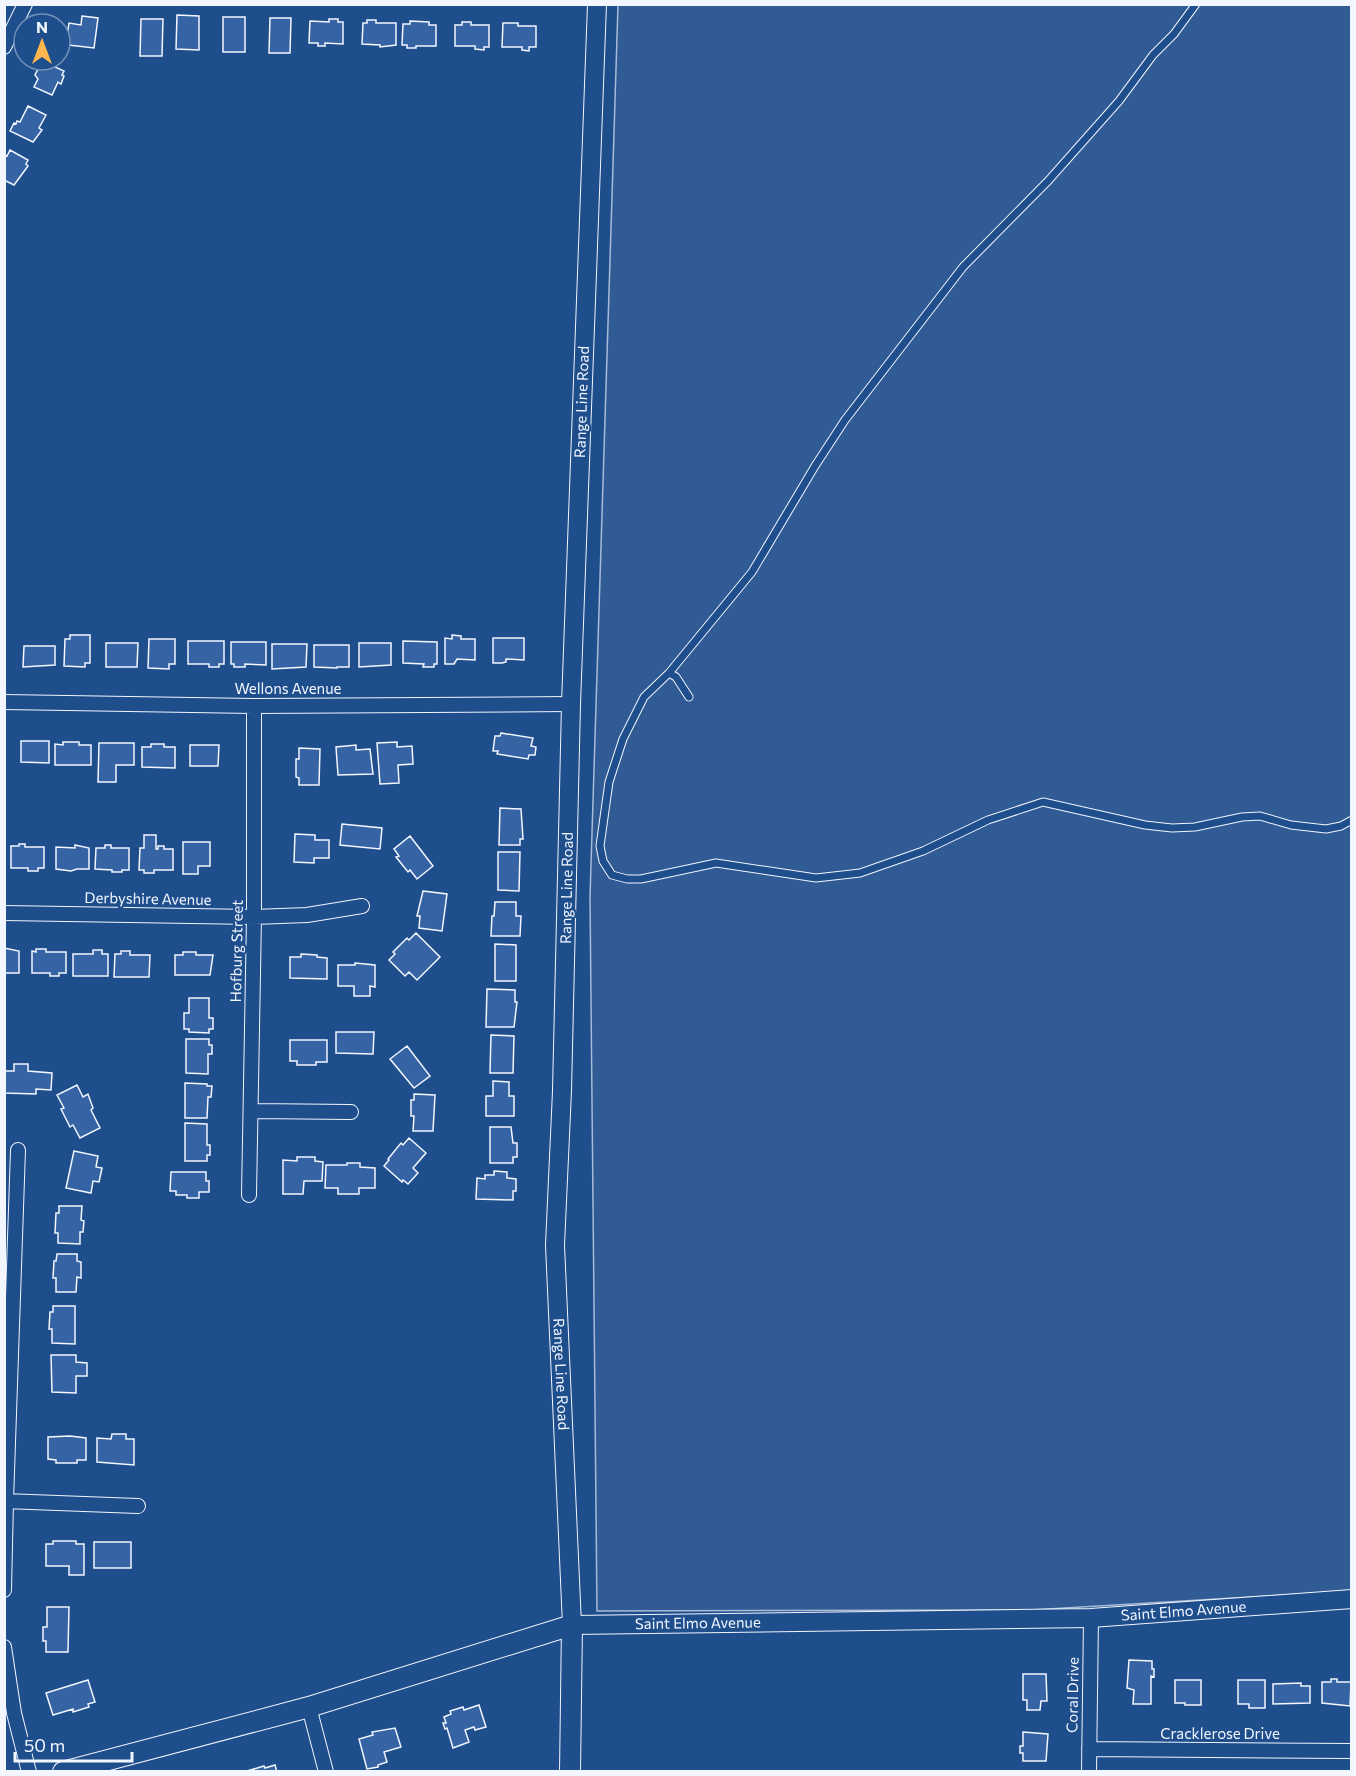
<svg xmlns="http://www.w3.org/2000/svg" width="1356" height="1776" font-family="Commissioner,sans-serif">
	<rect width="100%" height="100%" fill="#1f4e8c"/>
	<!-- built -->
	<path fill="#305b95" stroke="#a8bbd7" stroke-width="1.5" d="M618 5H1351V1591L1031 1610 597 1611 590 897Z"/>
	<!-- building -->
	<path fill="#3563a3" stroke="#f2f6ff" stroke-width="1.5" d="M177 15 199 16V50L176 49Z
		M82 16 98 18 94 48 60 44V36H67L69 23 81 25Z
		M223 17H245V52H223Z
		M270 18H291L290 53H269Z
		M141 19H163L162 56H140Z
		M329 19H338V22H343V44L325 43V46H318V43H309L310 21 329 22Z
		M367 20H376V23H396V45L380 47V45L362 44 363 23H367Z
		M410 21 429 22V25H436V46H416V48H407V45H402L403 24H410Z
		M462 22H471V25H489V47H484V50L475 49V46H455V25H462Z
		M503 23H518V26H536V47H529V51L522 50V47H502Z
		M42 61 64 71 62 75 64 76 61 84 58 82 52 95 34 87 38 79 35 75Z
		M28 106 46 115 39 128 42 130 33 142 10 131 14 123 16 124 17 121 20 122Z
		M10 150 28 160 26 164 28 166 14 185 4 180V155L7 156Z
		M70 635H90V663H85V667L64 666 65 639H70Z
		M452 635 461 636V639H475V660L457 659 454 664H445V638L452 639Z
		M493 638H524V660L506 659V662L502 663H493Z
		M149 639H175V664H169V669L148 668Z
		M188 641H224V664H219V667H209V664H188Z
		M403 641 437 642V664H434V667H423L424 664 403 663Z
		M231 642H266V665L245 664V667H234V664H231Z
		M106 643H138L137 667H106Z
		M359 643H391V665L359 667Z
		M272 644H307L306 667 272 669Z
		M314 645H349V667H337V668L314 667Z
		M24 646H55V665L23 667Z
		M501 733 533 738 531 746 536 747 535 755H529L528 759 497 754 498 751H493L495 736H500Z
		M21 741H49V763L21 762Z
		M63 742H79V745H91V765H55V744L63 745Z
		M397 742V747L412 746 413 764 398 765 399 783 380 784 377 743Z
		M99 743H134V765H116V782H98Z
		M151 744H164V747H175V768L142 767V747H151Z
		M190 745H219L218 766H190Z
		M356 745V750L370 749 373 774 338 775 336 747Z
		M299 748 320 749 319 785H299V778L296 777V759H299Z
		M500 808 521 809 523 839H520V845H499Z
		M342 824 382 828 380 849 340 845Z
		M295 834 315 835V840H329V858H314V863L294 862Z
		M144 835H156V849H158V846H164V849H173V870H154V873H144V870H139L140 848H144Z
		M410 836 433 866 417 879 410 870 408 872 396 857 399 856 394 849Z
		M183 842H210V866H198V874H183Z
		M19 844H25V847H44V868H38V871H28V868H11V846H19Z
		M75 845 89 848V869H77L71 871 56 869V847L75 848Z
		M105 845H111V848H129V870H122V872H112V870L95 869 96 848H105Z
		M498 852H520L519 891 498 890Z
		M423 891 447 894 442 931 419 928 420 916H417Z
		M495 902H516V916H521L520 936H491L492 916H494Z
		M416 933 440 957 417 980 409 972 405 976 389 960 395 954 393 952 407 938 409 940Z
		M495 944 516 945V981H495Z
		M4 948 19 951V973H4Z
		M36 949H46V952H66V973H59V976H50V973H32V951L36 952Z
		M93 950H102V954H108V976H73V954H93Z
		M121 951H130V955H150L149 977H114L115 954H121Z
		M183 952H196V955H213L210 975H175V955H183Z
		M301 954 317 955V957L327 958V979L290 978V957H301Z
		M355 963 375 965V987L370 986V996H354V986H338V965H355Z
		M487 989 515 990V1002H517L514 1027H486Z
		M189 998H209V1018H213V1029H209V1033L189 1032V1029H184V1013H189Z
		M336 1032H374L373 1054 336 1053Z
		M491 1035 514 1036 513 1073H490Z
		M186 1039H209V1045H212V1054H208V1074L186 1073Z
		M290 1040H327V1062H316V1065H297V1061H290Z
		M407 1046 430 1076 414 1088 390 1059Z
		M14 1064H28V1071L52 1073 51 1090 36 1089V1094L4 1093V1071H14Z
		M493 1081 509 1082V1096H514V1116H486V1096H493Z
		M185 1083 207 1084V1086H212L211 1097H208L207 1118H185Z
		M77 1085 83 1097 88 1094 93 1108 91 1110 100 1128 80 1138 73 1125 70 1127 61 1109 64 1108 57 1095Z
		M414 1094 435 1095 433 1131H413L414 1116H411V1100H414Z
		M185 1123 207 1124V1145H210V1155H207V1161H185Z
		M490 1127H511L513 1143H517V1157H513V1163H490Z
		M409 1138 426 1153 413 1168 418 1173 408 1184 403 1180 402 1182 384 1166 389 1160 388 1159 401 1143 403 1145Z
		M74 1151 98 1156 96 1167 102 1168 99 1182 93 1181 91 1193 66 1188Z
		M297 1157H315V1161L323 1162 322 1181H304L303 1194H283V1160L297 1161Z
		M347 1163H360V1167L375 1168V1188H359V1194H338V1188H325L326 1165H347Z
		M494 1171 507 1172V1178L516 1179V1191H513V1200L476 1199 477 1178 485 1179V1175H494Z
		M171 1172H206V1181H209V1192H199V1198H187V1195H176V1191H170Z
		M59 1206H82L81 1220 84 1221 83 1232H80V1244L58 1243V1233H55L56 1213H59Z
		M57 1254H77V1261L81 1262V1278L77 1277 76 1292H56V1278H53L54 1261H56Z
		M53 1306H75V1344L52 1343V1329H49L50 1312H53Z
		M51 1355H76V1362L87 1363V1376H76V1393L52 1392Z
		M112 1434H126V1439H134V1465L97 1462V1438L111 1439Z
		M70 1436 86 1438V1460H77V1463H56V1460L48 1459V1437Z
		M53 1541H76V1544H84V1575H69V1566H46V1544H53Z
		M94 1542H131V1568H94Z
		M47 1607H69L68 1652H46V1641H43V1627H47Z
		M1129 1660 1152 1661V1669H1154V1677L1151 1676V1704H1133L1134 1690 1127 1688Z
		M1023 1674H1046L1047 1701H1041L1040 1710H1027V1700H1023Z
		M1331 1679H1337V1682H1351L1350 1706 1322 1703V1682H1331Z
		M88 1680 95 1702 88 1704 89 1707 73 1712V1709L53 1715 46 1693Z
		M1175 1680H1201V1705H1185V1703H1175Z
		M1238 1680H1265V1708H1249V1704H1238Z
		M1301 1683V1686H1310V1703L1273 1704V1684Z
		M479 1705 486 1727 475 1730 474 1727 465 1730 469 1742 453 1748 447 1728 445 1729 443 1723H446L444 1717 451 1714 450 1711 463 1707 464 1710Z
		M395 1728 401 1747 384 1752 387 1762 378 1765V1767L367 1769 359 1739 373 1735 372 1732Z
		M1023 1732 1048 1734 1046 1761H1023V1753H1020V1746H1023Z
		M275 1765 277 1772 247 1771 264 1766 265 1768Z"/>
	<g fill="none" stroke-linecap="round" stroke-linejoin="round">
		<defs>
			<path id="service" d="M669 673 644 697 623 739 609 782 600 846 603 861 612 875 627 879H641L716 863 816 878 860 873 923 851 988 820 1043 802 1145 825 1172 828 1195 827 1242 817 1260 816 1291 825 1326 829 1341 826 1352 820
				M689 697 676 677 669 673 752 572 815 466 845 420 963 267 1048 181 1119 101 1153 55 1174 34 1196 4"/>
			<path id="minor" d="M4 47 25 4
				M4 702 254 706 571 704
				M4 913 254 917 307 915 362 906
				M252 1111 351 1112
				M249 1195 254 917V706
				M4 1501 138 1506
				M4 1590 6 1501 18 1150
				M4 1647 14 1713 29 1772
				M309 1707 326 1772
				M1089 1749 1352 1751
				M1089 1772 1091 1618"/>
			<g id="tertiary">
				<path id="s1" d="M597 4 571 704 562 1091 555 1245 572 1625 1091 1618 1352 1599"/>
			</g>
			<path id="secondary" d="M63 1772 309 1707 572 1625 570 1772"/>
		</defs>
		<!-- service casing -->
		<use href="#service" stroke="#f2f6ff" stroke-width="9"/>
		<!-- minor casing -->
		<use href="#minor" stroke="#f2f6ff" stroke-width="16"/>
		<!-- tertiary casing -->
		<use href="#tertiary" stroke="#f2f6ff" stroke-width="20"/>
		<!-- secondary casing -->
		<use href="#secondary" stroke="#f2f6ff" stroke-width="22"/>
		<!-- service -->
		<use href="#service" stroke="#1f4e8c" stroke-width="7"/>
		<!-- minor -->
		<use href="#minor" stroke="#1f4e8c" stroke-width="14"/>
		<!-- tertiary -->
		<use href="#tertiary" stroke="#1f4e8c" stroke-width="18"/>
		<!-- secondary -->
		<use href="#secondary" stroke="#1f4e8c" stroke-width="20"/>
	</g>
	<g text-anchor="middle" stroke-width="4.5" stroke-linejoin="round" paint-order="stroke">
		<!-- street labels -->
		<g font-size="15" fill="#f2f6ff" stroke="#1f4e8c">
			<text transform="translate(582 402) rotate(-88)" y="5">Range Line Road</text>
			<text x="288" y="694">Wellons Avenue</text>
			<text transform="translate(567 888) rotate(-89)" y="5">Range Line Road</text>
			<text transform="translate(148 899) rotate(1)" y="5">Derbyshire Avenue</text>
			<text transform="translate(237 951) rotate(-89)" y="5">Hofburg Street</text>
			<text dy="5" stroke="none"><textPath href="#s1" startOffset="1371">Range Line Road</textPath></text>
			<text dy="5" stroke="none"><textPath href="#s1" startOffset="2234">Saint Elmo Avenue</textPath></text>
			<text dy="5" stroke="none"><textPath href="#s1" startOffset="1748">Saint Elmo Avenue</textPath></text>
			<text transform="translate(1073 1695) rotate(-89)" y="5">Coral Drive</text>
			<text x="1220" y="1739">Cracklerose Drive</text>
		</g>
	</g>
	<!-- border -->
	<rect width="1356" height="1776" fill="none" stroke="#f2f6ff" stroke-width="12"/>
	<!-- north arrow -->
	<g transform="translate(42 42)"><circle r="28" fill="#1f4e8c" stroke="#7391ba" stroke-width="1.5"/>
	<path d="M0-4.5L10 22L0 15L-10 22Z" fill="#ffb74d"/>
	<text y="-9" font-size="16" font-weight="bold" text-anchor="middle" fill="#f2f6ff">N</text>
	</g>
	<!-- scale -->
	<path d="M15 1752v9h117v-9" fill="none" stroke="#f2f6ff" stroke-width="3"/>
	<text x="24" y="1752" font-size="18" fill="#f2f6ff" stroke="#1f4e8c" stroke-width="4.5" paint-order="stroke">50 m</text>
</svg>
